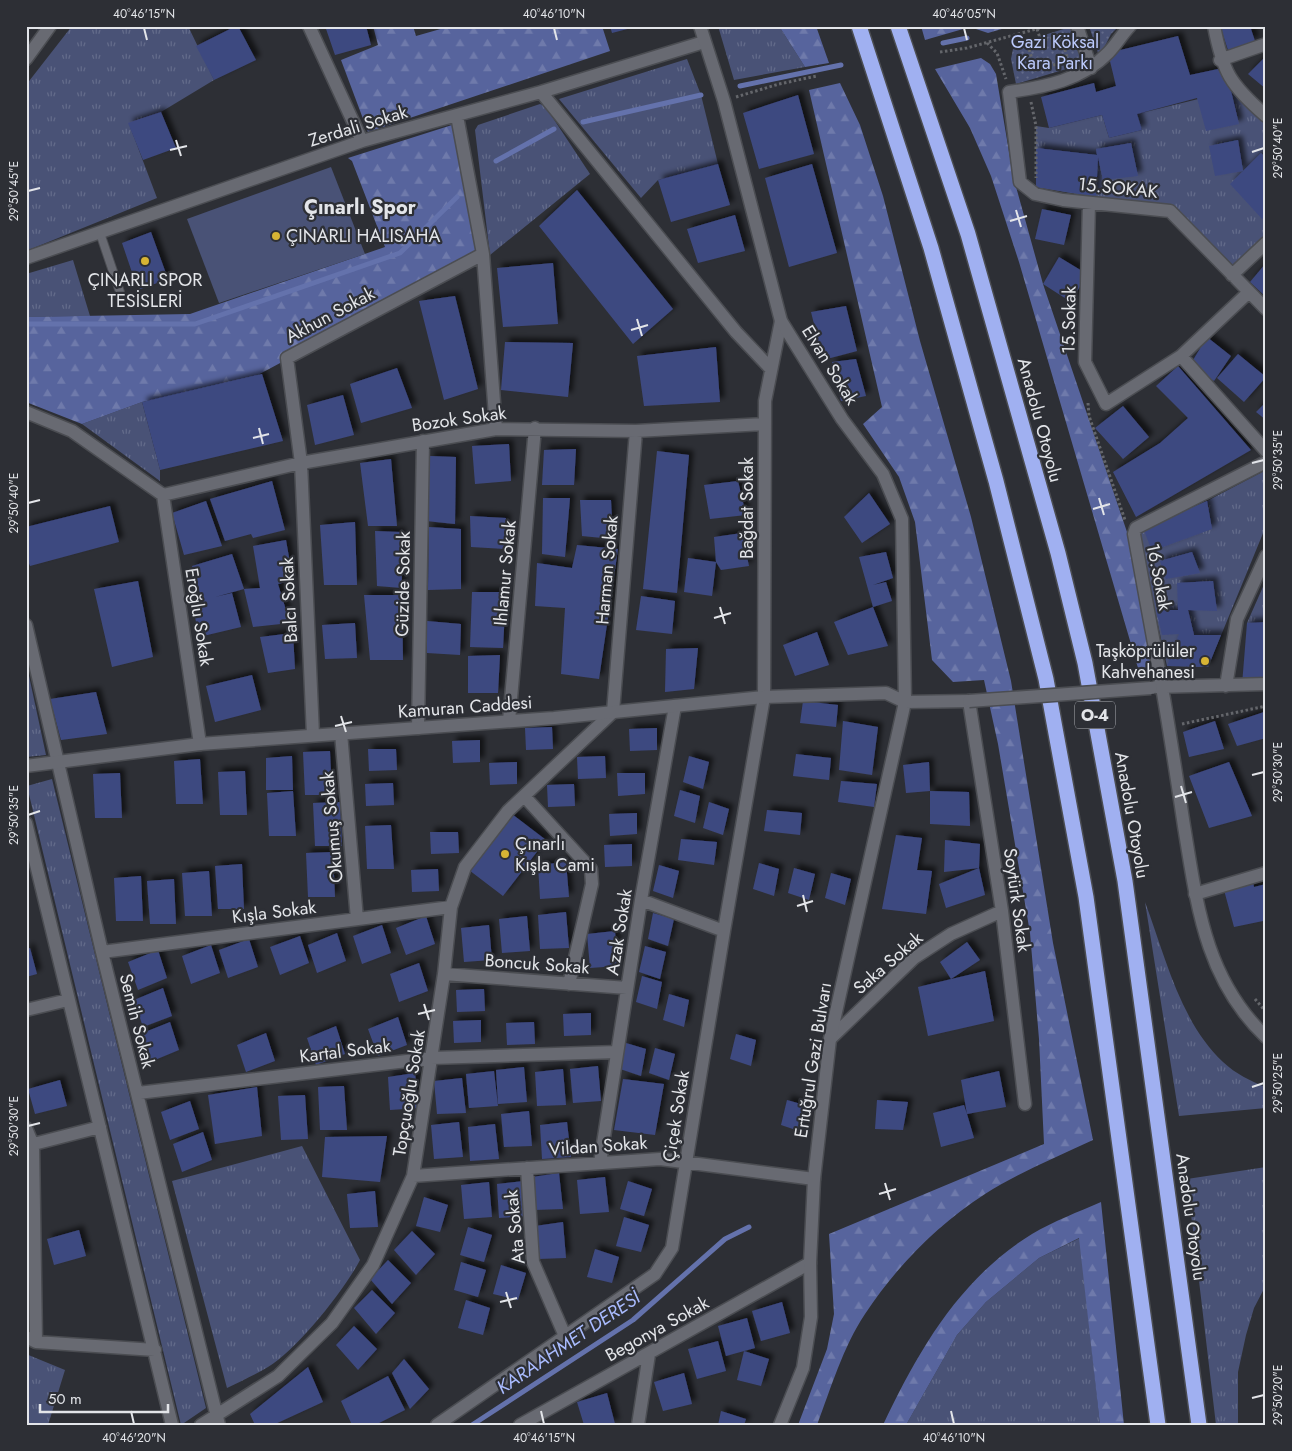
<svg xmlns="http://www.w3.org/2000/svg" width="1292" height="1451" font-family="Jost,sans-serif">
	<defs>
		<pattern id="grass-tufts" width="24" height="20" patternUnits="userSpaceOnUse" patternTransform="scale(1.25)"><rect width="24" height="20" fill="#495276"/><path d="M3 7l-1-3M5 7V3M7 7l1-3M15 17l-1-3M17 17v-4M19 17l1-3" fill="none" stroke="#636b8a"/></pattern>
		<pattern id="forest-firs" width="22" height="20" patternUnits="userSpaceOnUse" patternTransform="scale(1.25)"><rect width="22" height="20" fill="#57649d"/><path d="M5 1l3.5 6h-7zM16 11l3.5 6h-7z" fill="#6f7aab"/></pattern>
		<pattern id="park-dots" width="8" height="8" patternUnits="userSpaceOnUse" patternTransform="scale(1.25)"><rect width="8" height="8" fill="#495276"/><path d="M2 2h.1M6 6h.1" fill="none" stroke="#636b8a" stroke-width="1.8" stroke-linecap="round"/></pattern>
		<filter id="shadow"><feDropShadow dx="4.5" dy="-4.5" stdDeviation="2.5" flood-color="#0009"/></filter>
	</defs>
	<rect width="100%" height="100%" fill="#2d2f35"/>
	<!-- grass -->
	<path fill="url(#grass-tufts)" d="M72 26H188L214 80 161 112 129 124 157 198 26 251V85Z
		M718 26H779L805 67 734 80Z
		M687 59 701 95 718 164 658 180 641 198 559 99Z
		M1231 91 1266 125V235L1234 266 1174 206 1101 198 1036 187V126L1049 128 1102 115 1109 138 1142 130 1137 114Z
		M540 104 545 106 590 174 490 255 475 130 478 125Z
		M73 260 90 316 26 317V274Z
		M142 402 160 470V481L82 424Z
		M1266 470V526L1208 667 1167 666 1139 538 1143 528 1207 501Z
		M1266 580V622L1247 623Z
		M26 662 46 755 26 757Z
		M52 779 206 1408 181 1425 27 786Z
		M1145 902C1165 955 1180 1022 1223 1062 1236 1074 1250 1081 1266 1087V1108L1179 1116Z
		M302 1146 360 1260C345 1289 297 1350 268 1367 255 1375 241 1381 227 1388L172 1181Z
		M1266 1167V1285L1254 1308 1246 1335 1238 1372V1425H1216L1187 1179Z
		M1080 1238 1100 1425H906L957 1335 986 1302 1039 1258Z
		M26 1354 65 1370 48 1425H26Z"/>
	<!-- forest -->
	<path fill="url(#forest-firs)" d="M373 26H413L416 36 451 26H602L610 51 368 132 341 60 378 45Z
		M779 26H816L829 63 805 67Z
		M921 26H1012L988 33 970 27 925 40Z
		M981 58 990 64 996 74 1013 176 1043 284 1127 532 1153 667 1138 668 1019 262 991 176 970 128 935 69Z
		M840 83 860 125 883 196 920 341 971 517 1011 681 1053 943 1093 1140C1057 1157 1018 1173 985 1194 937 1225 896 1267 865 1314 843 1347 831 1388 817 1425H798L827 1349 834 1314 829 1234 1044 1144 1039 1039 1030 933 998 744 984 680 953 682 932 660 915 522 899 477 863 424 882 407 809 90Z
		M452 125 477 257 256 376 142 402 82 424 26 402V317L190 314 385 247 352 161 348 158Z
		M1101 1202 1124 1425H1100L1079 1238 1039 1258 986 1302 957 1335 906 1425H883C918 1351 960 1278 1032 1234 1054 1221 1078 1212 1101 1202Z"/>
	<!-- park -->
	<path fill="url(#park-dots)" d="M1089 26H1119L1111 34 1102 52 1098 53Z
		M1070 27 1083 64 1016 84 1011 59 1013 49 1022 42Z"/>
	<!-- garden -->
	<path fill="#495276" d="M331 167 365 254 219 303 187 219Z"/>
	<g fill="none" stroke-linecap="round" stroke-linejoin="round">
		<!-- stream -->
		<path stroke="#6472ac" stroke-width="5" d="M943 43 967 38
			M740 86 841 65
			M583 122 701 95
			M496 161 554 129
			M26 324H195L400 253 457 197
			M472 1425 633 1320 725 1239 749 1227"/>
	</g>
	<!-- building -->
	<path fill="#3e4980" filter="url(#shadow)" d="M236 26H238L256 60 214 80 196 46Z
		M325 26H366L371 45 335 55Z
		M610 26H635V27L612 33Z
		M1220 26H1250L1255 41 1228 50Z
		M1178 36 1190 75 1218 69 1231 91 1239 124 1206 131 1197 98 1137 114 1142 130 1109 138 1102 115 1049 128 1041 97 1094 83 1096 92 1116 86 1108 53Z
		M1266 56V89L1248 74Z
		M798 95 814 154 759 169 743 113Z
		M161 112 176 148 143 160 128 123Z
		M1238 140 1243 171 1261 153 1266 158V215L1262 219 1230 184 1243 171 1215 176 1209 146Z
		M1131 143 1138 176 1103 180 1098 157 1096 197 1036 187V148L1097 155 1096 149Z
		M718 164 730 205 671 222 658 180Z
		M812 164 837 253 789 267 765 178Z
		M577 190 673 309 633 344 539 226Z
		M1042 209 1071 215 1064 245 1035 239Z
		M735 215 745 251 698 263 687 229Z
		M151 232 168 279 138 290 122 243Z
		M1059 257 1087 274 1071 302 1043 284Z
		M553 263 558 324 503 327 497 268Z
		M1266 263V297L1250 282Z
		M455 296 478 389 444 400 419 301Z
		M846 306 857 351 823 360 811 312Z
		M1207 337 1231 356 1214 381 1190 365Z
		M505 342 573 343 568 397 501 390Z
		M716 347 720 402 644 406 637 356Z
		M1238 354 1266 377 1244 402 1217 378Z
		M856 359 866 396 841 401 832 362Z
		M1178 366 1251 450 1136 517 1113 472 1160 443 1188 418 1156 386Z
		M397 368 412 408 361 423 350 384Z
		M262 374 283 441 160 470 142 402Z
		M343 395 354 435 315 445 307 405Z
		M1266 402V420L1256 412Z
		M1123 406 1149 437 1123 459 1095 428Z
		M509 444 511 481 475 484 472 446Z
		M576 449 574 485H542L544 450Z
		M657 451 689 455 677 593 643 589Z
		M430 456 456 457 455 524 426 521Z
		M391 459 397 526H368L360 463Z
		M272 481 285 530 253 538 251 534 225 541 210 499Z
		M738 481 746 515 710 519 704 485Z
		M869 493 890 524 862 543 844 517Z
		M543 498H570L565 557 542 554Z
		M580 500H611L613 539 582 536Z
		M206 501 222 546 184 555 172 513Z
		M1207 501 1212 529 1152 551 1143 528Z
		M110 506 119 542 30 566 26 556V527Z
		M470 516 506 518 505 549 471 547Z
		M355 522 357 585H324L320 525Z
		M429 527 461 529V589L428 590Z
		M375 531 401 532 402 588 377 586Z
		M742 533 749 566 721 570 716 562 712 596 684 592 688 558 716 562 714 537Z
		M286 540 293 580 278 584 290 623 253 627 244 589 260 588 253 546Z
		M577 545 618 549 599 679 561 674 565 608 535 606 537 563 572 568Z
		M886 552 893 578 873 585 886 582 892 601 873 607 888 646 848 655 834 622 873 607 859 557Z
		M1192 552 1200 573 1166 579 1160 561Z
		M232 554 244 589 215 597 232 593 241 627 199 637 192 602 202 600 192 566Z
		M138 581 153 657 112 667 94 589Z
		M1213 581 1217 611 1188 610 1194 635H1221L1208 667 1167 666 1179 634 1162 635 1156 610H1178L1177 583Z
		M472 592H506L503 648 470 647Z
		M364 595H402L403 660H370Z
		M641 596 675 601 672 634 636 630Z
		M427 621 461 624 460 655 427 653Z
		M1266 622V684L1242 685 1247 623Z
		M355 623 357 658 325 659 322 625Z
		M817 632 829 665 795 676 783 645Z
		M293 633 295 669 268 673 260 637Z
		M698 648 694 689 665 692 666 649Z
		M500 655 498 693H468V656Z
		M252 675 261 710 215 722 206 686Z
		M96 692 107 734 61 740 50 699Z
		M803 701 838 705 836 727 800 723Z
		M1264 712 1266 738 1237 746 1228 724Z
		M843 721 878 727 872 775 839 770Z
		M1215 721 1224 749 1189 757 1183 732Z
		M552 727 553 749 526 750 525 728Z
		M657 728V750L630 751 629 729Z
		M480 740V762L453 763 452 741Z
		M368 749H396L397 770 369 771Z
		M330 751 332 795H305L303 752Z
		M796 754 831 758 829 780 793 776Z
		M292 756 293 790H266V758Z
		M605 756 606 778 578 779 577 757Z
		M689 756 709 762 703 789 683 782Z
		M200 759 203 804H176L174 761Z
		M517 762V784L490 785 489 763Z
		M929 762 930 791 906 793 903 765Z
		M1229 762 1252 816 1209 828 1189 776Z
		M245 771 247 815H220L218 772Z
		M120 773 122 818H95L93 774Z
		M617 773H645V794L618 796Z
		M841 781 877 784 874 807 838 802Z
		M393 783 394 805 366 806 365 784Z
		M574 784 575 806 548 807 547 785Z
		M680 790 700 796 695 823 674 816Z
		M293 791 296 836H269L267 793Z
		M930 791 969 792 970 826 930 824Z
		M340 802 342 846H315L313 803Z
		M709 802 729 809 723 835 703 828Z
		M767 810 802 813 800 835 764 831Z
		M508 811 546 840 503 896 465 867Z
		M637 813V834L610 836 609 814Z
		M391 825 394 869H367L365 826Z
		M430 832H458L459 853 431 854Z
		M896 835 922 838 917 870 932 871 926 914 882 909Z
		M681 839 717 842 714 865 678 860Z
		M945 840 980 844 979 868 985 895 946 908 939 884 979 868 944 872Z
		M632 844V866L605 867 604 845Z
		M333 852 335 897H308L306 853Z
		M566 862 569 897 540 899 538 865Z
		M759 863 779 869 774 896 753 889Z
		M242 864 244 909H218L215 866Z
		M659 865 679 871 673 898 653 891Z
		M794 868 815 874 809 900 788 893Z
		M438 869 439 891 412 892 411 870Z
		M209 871 212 916H185L182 873Z
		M831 873 851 879 845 905 825 898Z
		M141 876 143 921H116L114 878Z
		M174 879 176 924H150L147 881Z
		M1253 882 1254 887 1266 884V926L1263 921 1234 927 1224 890Z
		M566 912 569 948 540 949 538 915Z
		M653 913 674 919 668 946 648 939Z
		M426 916 435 944 406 955 396 928Z
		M527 916 530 951 502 953 499 919Z
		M382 925 391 953 362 964 353 936Z
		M489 925 492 960 464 962 461 928Z
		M615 931 618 966 590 968 587 934Z
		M337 933 346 961 317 973 308 945Z
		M300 936 309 963 280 975 270 947Z
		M249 939 258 967 228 978 219 950Z
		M967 942 980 960 951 979 940 962Z
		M211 945 220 973 191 984 182 956Z
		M645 946 666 952 660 979 639 972Z
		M30 948 37 974 26 977V949Z
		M158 950 167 978 138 990 128 962Z
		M419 963 428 991 399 1002 390 974Z
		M985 971 994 1021 928 1036 918 987Z
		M642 976 662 982 657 1009 636 1002Z
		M163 988 172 1016 143 1027 134 1000Z
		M484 989 485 1011 457 1012 456 990Z
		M669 994 689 1000 684 1027 663 1020Z
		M591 1013V1035L564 1036 563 1014Z
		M398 1017 407 1045 378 1056 368 1029Z
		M481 1020V1042L454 1043 453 1021Z
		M170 1022 179 1050 150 1062 140 1034Z
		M534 1022 535 1044 507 1045 506 1023Z
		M336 1026 345 1054 316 1065 307 1038Z
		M266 1033 275 1061 246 1072 237 1045Z
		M736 1034 756 1040 751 1066 730 1059Z
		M626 1043 646 1049 641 1076 620 1069Z
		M655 1048 675 1054 669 1080 649 1073Z
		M598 1066 601 1101 573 1103 570 1069Z
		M524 1067 527 1102 498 1104 496 1070Z
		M563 1069 566 1105 537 1106 535 1072Z
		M494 1071 498 1106 469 1108 466 1074Z
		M999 1071 1006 1107 967 1114 974 1138 941 1147 933 1113 964 1105 967 1114 961 1080Z
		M415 1073 419 1108 390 1110 388 1077Z
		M462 1078 466 1113 437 1114 434 1081Z
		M623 1079 664 1084 655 1135 614 1130Z
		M60 1080 67 1106 35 1114 28 1089Z
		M344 1086 347 1130H320L318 1087Z
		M257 1087 262 1136 215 1144 208 1095Z
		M305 1095 308 1139 281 1140 278 1096Z
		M787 1100 808 1106 802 1132 781 1125Z
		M877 1100 908 1102 903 1130 875 1129Z
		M190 1101 199 1129 170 1140 161 1112Z
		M529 1111 532 1146 504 1147 501 1114Z
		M459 1122 463 1157 434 1159 431 1125Z
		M567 1122 571 1157 542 1159 540 1125Z
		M495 1124 499 1159 470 1161 468 1127Z
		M203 1132 212 1160 182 1172 173 1144Z
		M387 1136 380 1182 322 1177 325 1137Z
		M559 1173 563 1209 534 1210 532 1177Z
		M605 1177 609 1212 580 1214 577 1180Z
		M524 1181 528 1216 499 1218 497 1184Z
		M628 1181 652 1189 644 1216 620 1209Z
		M489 1182 492 1217 464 1219 461 1185Z
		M375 1191 378 1227 350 1228 347 1194Z
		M424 1197 448 1205 440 1232 416 1226Z
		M624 1217 649 1225 641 1252 616 1246Z
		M563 1222 566 1258 538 1259 535 1226Z
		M468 1227 492 1235 484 1262 460 1255Z
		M79 1230 86 1256 54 1265 47 1239Z
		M412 1231 435 1254 416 1275 394 1250Z
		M595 1249 619 1257 612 1283 587 1277Z
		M388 1260 411 1283 392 1304 370 1279Z
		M461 1262 486 1270 478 1297 454 1290Z
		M501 1265 526 1273 518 1300 493 1294Z
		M372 1290 395 1313 376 1334 354 1308Z
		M466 1300 490 1308 483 1335 458 1328Z
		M782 1302 790 1333 761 1341 752 1311Z
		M747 1318 755 1348 726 1356 718 1326Z
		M354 1326 377 1349 358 1370 336 1345Z
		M718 1341 726 1371 697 1379 688 1349Z
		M744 1351 769 1359 761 1386 737 1380Z
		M404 1359 429 1389 410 1409 392 1373Z
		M308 1367 323 1402 273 1425H255L250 1414Z
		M684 1373 692 1404 663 1411 654 1382Z
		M388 1376 405 1410 375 1425H352L341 1401Z
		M607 1393 615 1424 584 1425 577 1402Z
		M721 1411 746 1419 744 1425H718Z"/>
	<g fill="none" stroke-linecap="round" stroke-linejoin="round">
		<defs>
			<path id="lane" d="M100 233 121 295"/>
			<path id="street" d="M309 26 362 141
				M1077 26 1091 68
				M1130 26C1122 34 1116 45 1108 53 1082 80 1045 87 1009 92L1020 182 1035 194 1063 200 1170 211 1266 309
				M1214 26C1223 73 1230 84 1266 116
				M1220 60 1266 44
				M541 92 736 332 771 369
				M457 116 483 254
				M1089 203 1085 362 1106 404 1181 356 1249 292
				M26 258 362 141 541 92 704 42
				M1232 275 1266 243
				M1181 356 1266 451
				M26 412 72 431 163 495
				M163 495 301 463 496 429 636 431 765 424
				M163 495 200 744
				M26 625 102 952 219 1425
				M1162 687 1134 534 1136 528 1266 462
				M969 701 1002 911 1025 1104
				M509 721 535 428
				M418 728 423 441
				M341 733 357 919
				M313 735 301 463 287 358 483 254 496 429
				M524 796 591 869 592 884 569 984
				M26 823 172 1425
				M1195 894 1266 873
				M641 900 724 931
				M102 952 451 907
				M444 974 627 988
				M26 1010 68 1000
				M830 1039 914 958 951 934 1002 911
				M138 1093 432 1058 617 1052
				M26 1128 33 1145 36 1342
				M26 1146 100 1127
				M600 1163 641 900 675 706
				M527 1168 533 1262 565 1336
				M413 1176 660 1159 814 1179
				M26 1337 36 1342 155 1350
				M201 1425 278 1376 332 1323 373 1265 413 1176 444 974 451 907 465 867 508 811 613 712 636 431
				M437 1425 655 1274 672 1248 724 931 764 697 765 401 781 321
				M520 1425 810 1263
				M638 1425 649 1354"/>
			<path id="secondary" d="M700 26 724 101 781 321 842 419 883 474 902 519 905 702 830 1039 814 1179 810 1263 811 1317 803 1368 780 1425
				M26 59 50 26
				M1226 686 1237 619 1266 556
				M1156 687 1266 684
				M1162 687C1170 733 1177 780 1184 826 1197 905 1205 979 1266 1037
				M26 766 200 744 554 718 764 697 886 693 905 702 969 701"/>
			<path id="highway" d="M859 26 931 248 996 481 1046 679 1086 897 1158 1425
				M898 26 968 234 1058 553 1085 663 1125 881 1199 1425"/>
		</defs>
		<!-- lane casing -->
		<use href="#lane" stroke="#4b4d52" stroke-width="10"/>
		<!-- street casing -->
		<use href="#street" stroke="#4b4d52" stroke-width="15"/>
		<!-- secondary casing -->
		<use href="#secondary" stroke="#4b4d52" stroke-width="15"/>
		<!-- highway casing -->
		<use href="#highway" stroke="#4b4d52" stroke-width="18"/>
		<!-- path -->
		<path stroke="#64666b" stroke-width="3" stroke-dasharray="2.5 2.5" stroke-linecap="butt" d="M1037 29 1041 41
			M1061 35 1068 61 1035 70 1028 45Z
			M987 43 997 53 1006 79
			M940 52 967 48 1047 26
			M736 97 779 84 817 76
			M1031 102 1036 126V178
			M1088 403 1089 416 1125 520
			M1182 724 1266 706
			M1255 999 1266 1012"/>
		<!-- lane -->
		<use href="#lane" stroke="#686a72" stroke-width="8"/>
		<!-- street -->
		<use href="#street" stroke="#686a72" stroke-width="12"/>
		<!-- secondary -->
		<use href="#secondary" stroke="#686a72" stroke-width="12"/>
		<!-- highway -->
		<use href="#highway" stroke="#a0b0f1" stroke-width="15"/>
		<defs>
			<path id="secondary-bridge" d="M969 701 1151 688"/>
		</defs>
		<!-- secondary-bridge casing -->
		<use href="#secondary-bridge" stroke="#4b4d52" stroke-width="15" stroke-linecap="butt"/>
		<!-- secondary-bridge -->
		<use href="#secondary-bridge" stroke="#686a72" stroke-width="12"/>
	</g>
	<!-- ticks -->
	<path fill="none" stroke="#e3e5e9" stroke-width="2" d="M144 28 147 40M554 28 557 40M964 28 967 40M176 140 181 156M170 150 187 146M1252 152 1264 148M28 191 40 188M1016 210 1021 227M1010 221 1027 216M637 319 642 336M631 330 648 325M259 428 263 444M253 438 269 434M1252 463 1264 460M1099 498 1104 515M28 503 40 500M1093 509 1110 504M720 607 725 624M714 618 731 613M341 716 346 732M335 726 352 722M1252 775 1264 772M1181 786 1186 803M1175 797 1192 792M28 815 40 811M803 895 807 912M797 906 813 901M424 1004 429 1020M418 1014 435 1010M1252 1087 1264 1083M28 1126 40 1123M885 1183 890 1200M879 1194 896 1189M506 1292 511 1308M500 1302 517 1298M1252 1398 1264 1395M131 1411 134 1424M541 1411 544 1424M951 1411 954 1424"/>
	<!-- markers -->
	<g fill="#d7b434" stroke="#2d2f35" stroke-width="2">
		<circle cx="276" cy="236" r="5"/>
		<circle cx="145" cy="261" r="5"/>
		<circle cx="1205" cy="661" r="5"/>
		<circle cx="505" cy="854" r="5"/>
	</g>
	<g text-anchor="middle" stroke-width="4.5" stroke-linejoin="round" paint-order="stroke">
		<!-- shield labels -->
		<rect fill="#2d2f35" stroke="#acaeb3" stroke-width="1" x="1075" y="701.5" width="40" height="27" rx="4"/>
		<g font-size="16" font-weight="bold" fill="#e3e5e9">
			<text x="1095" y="721">O-4</text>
		</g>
		<!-- park labels -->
		<g font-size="18" fill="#bccafc" stroke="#2d2f35">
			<text x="1055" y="48">Gazi Köksal<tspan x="1055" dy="21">Kara Parkı</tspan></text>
		</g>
		<!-- street labels -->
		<g font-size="18" fill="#e3e5e9" stroke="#2d2f35">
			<text transform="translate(358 126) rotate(-17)" y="6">Zerdali Sokak</text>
			<text transform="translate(1118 188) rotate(6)" y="6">15.SOKAK</text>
			<text transform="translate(330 315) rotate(-28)" y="6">Akhun Sokak</text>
			<text transform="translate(1069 320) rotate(-89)" y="6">15.Sokak</text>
			<text transform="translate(830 365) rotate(58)" y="6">Elvan Sokak</text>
			<text transform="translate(459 419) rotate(-8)" y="6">Bozok Sokak</text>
			<text transform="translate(1040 420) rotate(75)" y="6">Anadolu Otoyolu</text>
			<text transform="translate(747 508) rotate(-90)" y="6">Bağdat Sokak</text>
			<text transform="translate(607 570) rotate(-85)" y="6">Harman Sokak</text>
			<text transform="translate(505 573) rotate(-85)" y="6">Ihlamur Sokak</text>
			<text transform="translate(1159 577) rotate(79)" y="6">16.Sokak</text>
			<text transform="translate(403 584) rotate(-89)" y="6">Güzide Sokak</text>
			<text transform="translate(289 600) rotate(-93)" y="6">Balcı Sokak</text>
			<text transform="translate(199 617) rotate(81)" y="6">Eroğlu Sokak</text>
			<text transform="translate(465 707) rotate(-4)" y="6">Kamuran Caddesi</text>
			<text transform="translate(1132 815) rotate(80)" y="6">Anadolu Otoyolu</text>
			<text transform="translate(332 827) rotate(-95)" y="6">Okumuş Sokak</text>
			<text transform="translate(1017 900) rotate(82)" y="6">Soytürk Sokak</text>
			<text transform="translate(274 912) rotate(-7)" y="6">Kışla Sokak</text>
			<text transform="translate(619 932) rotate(-81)" y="6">Azak Sokak</text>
			<text transform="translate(888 963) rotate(-41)" y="6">Saka Sokak</text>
			<text transform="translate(537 964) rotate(4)" y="6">Boncuk Sokak</text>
			<text transform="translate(137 1021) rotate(76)" y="6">Semih Sokak</text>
			<text transform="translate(345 1051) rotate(-7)" y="6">Kartal Sokak</text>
			<text transform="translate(813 1060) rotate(-81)" y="6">Ertuğrul Gazi Bulvarı</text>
			<text transform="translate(409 1093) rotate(-81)" y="6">Topçuoğlu Sokak</text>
			<text transform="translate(676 1116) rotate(-81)" y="6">Çiçek Sokak</text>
			<text transform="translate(598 1146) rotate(-4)" y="6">Vildan Sokak</text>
			<text transform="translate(1191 1217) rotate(82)" y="6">Anadolu Otoyolu</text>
			<text transform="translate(515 1227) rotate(-96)" y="6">Ata Sokak</text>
			<text transform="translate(657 1329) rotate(-29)" y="6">Begonya Sokak</text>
		</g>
		<!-- poi labels -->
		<g font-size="18" fill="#e3e5e9" stroke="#2d2f35" text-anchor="start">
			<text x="286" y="242">ÇINARLI HALISAHA</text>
			<text x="145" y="286" text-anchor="middle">ÇINARLI SPOR<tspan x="145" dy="21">TESİSLERİ</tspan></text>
			<text x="1195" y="657" text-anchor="end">Taşköprülüler<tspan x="1195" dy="21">Kahvehanesi</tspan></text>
			<text x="515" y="850">Çınarlı<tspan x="515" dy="21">Kışla Cami</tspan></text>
		</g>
		<!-- water labels -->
		<g font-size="19" font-style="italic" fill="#a9bbfe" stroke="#2d2f35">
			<text transform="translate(568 1342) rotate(-34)" y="7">KARAAHMET DERESİ</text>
		</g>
		<!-- quarter labels -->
		<g font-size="20" font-weight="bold" fill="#e3e5e9" stroke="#2d2f35">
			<text x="360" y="214">Çınarlı Spor</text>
		</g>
	</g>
	<!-- border -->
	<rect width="1292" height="1451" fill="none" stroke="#2d2f35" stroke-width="55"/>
	<!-- scale -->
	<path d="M40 1404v8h128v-8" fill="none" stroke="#e3e5e9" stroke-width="2.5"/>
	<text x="48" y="1404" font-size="15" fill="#e3e5e9" stroke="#2d2f35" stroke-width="4" paint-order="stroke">50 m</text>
	<rect x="28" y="28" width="1236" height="1396" fill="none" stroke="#e3e5e9" stroke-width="2"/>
	<g font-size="12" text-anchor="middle" fill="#e3e5e9">
		<text x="144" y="18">40°46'15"N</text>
		<text x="554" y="18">40°46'10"N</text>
		<text x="964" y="18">40°46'05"N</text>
		<text transform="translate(1278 148) rotate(-90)" y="4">29°50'40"E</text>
		<text transform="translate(14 191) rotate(-90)" y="4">29°50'45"E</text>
		<text transform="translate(1278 460) rotate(-90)" y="4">29°50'35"E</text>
		<text transform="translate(14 503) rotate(-90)" y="4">29°50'40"E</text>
		<text transform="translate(1278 772) rotate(-90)" y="4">29°50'30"E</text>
		<text transform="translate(14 815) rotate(-90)" y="4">29°50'35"E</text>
		<text transform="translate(1278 1083) rotate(-90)" y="4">29°50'25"E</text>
		<text transform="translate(14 1126) rotate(-90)" y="4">29°50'30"E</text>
		<text transform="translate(1278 1395) rotate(-90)" y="4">29°50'20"E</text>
		<text x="134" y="1442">40°46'20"N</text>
		<text x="544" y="1442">40°46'15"N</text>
		<text x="954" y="1442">40°46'10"N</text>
	</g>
</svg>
